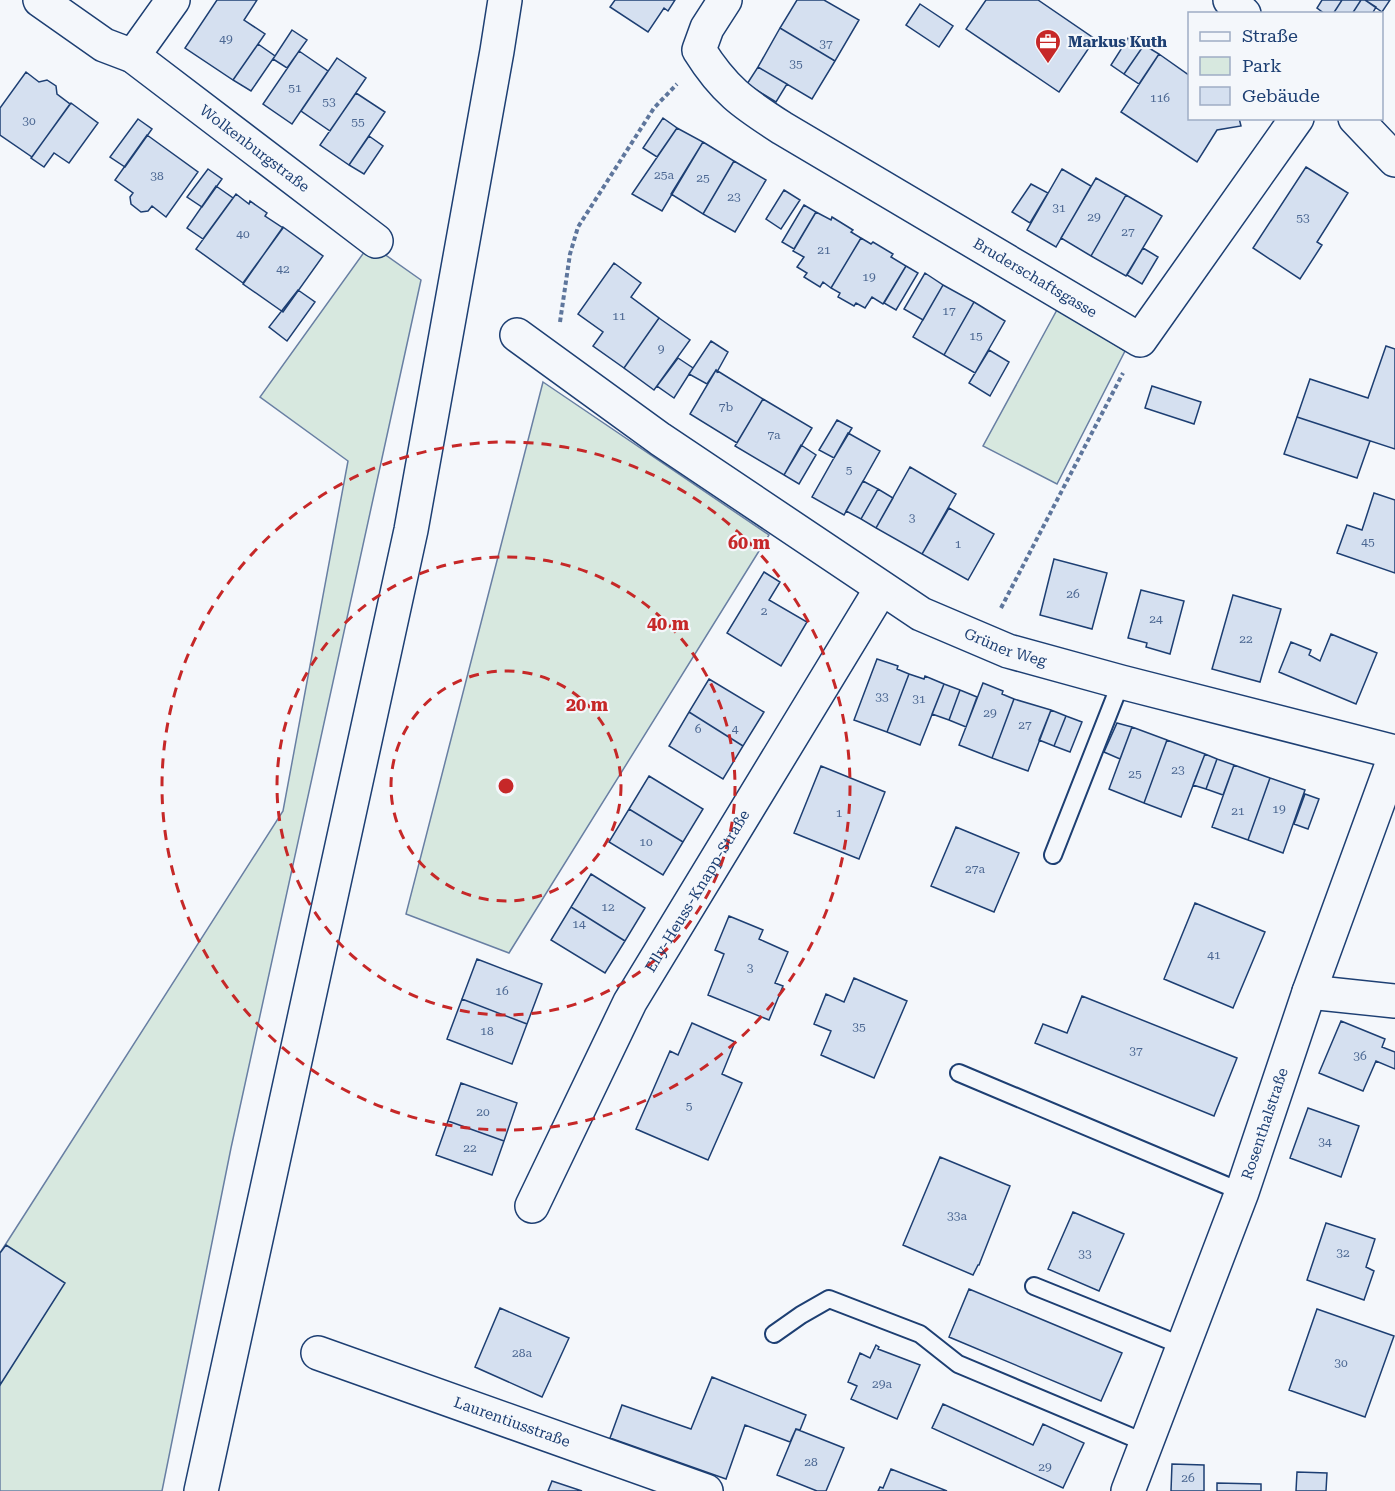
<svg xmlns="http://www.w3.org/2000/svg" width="1395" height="1491" font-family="'Roboto Serif',serif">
	<rect width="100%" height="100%" fill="#f4f7fb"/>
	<!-- green -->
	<path fill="#d7e8df" stroke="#687fa3" stroke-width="1.5" d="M370 244 421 280 231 1148 162 1491H0V1253L283 811 348 461 260 397Z
		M1058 308 1125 351 1057 484 983 446Z
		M543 382 769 535 509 953 406 914Z"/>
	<!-- building -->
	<path fill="#d5e0f0" stroke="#1d3f73" stroke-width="1.5" d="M217 0H257L244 20 265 34 233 80 185 48Z
		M615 0H675L668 11 664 8 648 32 610 7Z
		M797 0H824L859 20 835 61 780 28Z
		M986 0H1038L1095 39 1059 92 966 29Z
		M1322 0H1342L1333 14H1325L1317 8Z
		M1342 0H1361L1352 14H1333Z
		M1361 0H1365L1376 7 1372 14H1352Z
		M1365 0H1390L1382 12Z
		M920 4 953 26 939 47 906 25Z
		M780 28 835 61 812 99 758 67Z
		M292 30 307 40 287 68 273 59Z
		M1130 35 1144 45 1124 74 1111 65Z
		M258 44 275 56 251 91 233 80Z
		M1144 45 1159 54 1139 84 1124 74Z
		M299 51 328 71 292 124 263 104Z
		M1159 54 1190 76V118H1239L1241 126 1217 130 1197 162 1121 112Z
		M337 58 366 78 330 131 301 111Z
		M758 67 787 84 776 102 747 84Z
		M26 72 39 82 47 80 56 86 57 94 70 104 32 157 0 135V108Z
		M356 93 385 112 349 165 320 145Z
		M71 103 98 123 69 163 54 153 44 167 31 158Z
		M663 118 677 128 657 157 643 148Z
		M138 119 152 129 125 167 110 157Z
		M677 128 703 142 662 211 632 194Z
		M147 135 198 172 166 217 152 206 148 211 141 212 131 204 130 197 133 193 115 180Z
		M369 136 383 146 364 174 349 165Z
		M703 142 734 161 703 214 671 194Z
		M734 161 766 180 735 232 703 214Z
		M1306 167 1348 193 1317 242 1322 245 1300 279 1253 248Z
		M208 169 222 179 202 207 187 197Z
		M1062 169 1091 186 1056 247 1027 230Z
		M1096 178 1126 195 1091 256 1061 238Z
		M1031 184 1048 193 1030 223 1012 212Z
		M216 186 233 198 203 239 187 228Z
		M784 190 800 200 781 229 766 219Z
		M236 194 249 204 250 201 267 213 265 216 283 228 243 283 196 249Z
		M1126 195 1162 216 1126 276 1091 256Z
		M804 205 816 212 794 249 782 242Z
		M816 212 831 220 832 217 853 230 851 232 861 238 831 288 823 282 820 287 804 277 807 273 797 267 804 257 793 251Z
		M283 227 323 256 283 312 243 284Z
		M861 238 871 244 873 242 893 254 891 257 906 266 883 304 872 297 865 308 856 303 854 306 838 297 840 293 831 288Z
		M1143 248 1158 257 1142 284 1127 275Z
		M614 263 641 283 631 297 659 318 624 368 593 346 603 332 578 314Z
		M906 266 918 273 896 310 884 303Z
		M925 273 943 285 923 320 904 309Z
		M943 285 974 302 944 355 913 337Z
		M298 290 315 302 287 341 269 327Z
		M974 302 1005 321 975 373 944 355Z
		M659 318 690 340 654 390 624 368Z
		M711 341 728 352 717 372 716 370 707 384 689 374Z
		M1386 346 1395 349V449L1297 417 1310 379 1368 398Z
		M989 350 1009 362 990 396 969 383Z
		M678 358 693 368 674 398 657 386Z
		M716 370 763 399 737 443 690 414Z
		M1152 386 1201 402 1194 424 1145 408Z
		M763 399 812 428 784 475 735 446Z
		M1297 417 1370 441 1357 478 1284 454Z
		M837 420 852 428 834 458 819 450Z
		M848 433 880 451 844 515 812 497Z
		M801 445 816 455 799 484 784 475Z
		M910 467 956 494 922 554 876 528Z
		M863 481 878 489 861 519 846 511Z
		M878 489 893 498 876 528 861 519Z
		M1374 493 1395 500V573L1337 553 1347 525 1362 530Z
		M949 508 994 534 968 580 922 554Z
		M1054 559 1107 573 1092 629 1040 615Z
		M764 572 780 582 769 600 807 622 781 666 727 633Z
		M1141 590 1184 601 1170 654 1146 647 1147 643 1128 638Z
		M1233 595 1281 609 1260 682 1212 669Z
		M1331 634 1377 653 1356 704 1279 672 1291 642 1311 650 1309 655 1320 661Z
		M877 659 898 666 897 669 909 674 887 732 854 720Z
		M909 674 924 679 925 676 944 684 920 745 887 732Z
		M709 679 764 712 743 746 689 712Z
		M983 683 1003 691 1002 694 1014 699 992 758 959 745Z
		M944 684 960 690 949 720 932 714Z
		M960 690 977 697 966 727 949 720Z
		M1014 699 1051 710 1028 771 992 758Z
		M1051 710 1066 716 1054 746 1039 740Z
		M689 712 743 746 723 779 669 746Z
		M1066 716 1082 722 1070 752 1054 746Z
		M1117 723 1132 727 1120 759 1104 752Z
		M1132 727 1167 740 1144 803 1109 789Z
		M1167 740 1205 754 1181 817 1144 803Z
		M1205 754 1217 759 1206 789 1193 785Z
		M1217 759 1234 765 1223 795 1206 789Z
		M1234 765 1270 778 1248 840 1212 827Z
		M821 766 885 792 859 859 794 833Z
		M649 776 703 809 683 842 629 809Z
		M1270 778 1305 790 1283 853 1248 840Z
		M1305 794 1319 799 1308 829 1294 824Z
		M629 809 683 842 663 875 609 842Z
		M956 827 1019 853 994 912 931 886Z
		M591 874 645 908 625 941 571 907Z
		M1195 903 1265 932 1233 1008 1164 979Z
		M571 907 625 941 605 973 551 940Z
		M729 916 763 930 759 939 788 952 775 983 783 986 769 1020 708 995 724 954 715 950Z
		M477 959 542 984 527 1024 462 999Z
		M854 978 907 1001 874 1078 821 1055 831 1031 814 1024 826 994 844 1002Z
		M1082 996 1237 1058 1214 1116 1035 1043 1043 1024 1067 1033Z
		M462 999 527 1024 512 1064 447 1039Z
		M1341 1021 1385 1039 1382 1047 1395 1052V1069L1376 1061 1363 1091 1319 1073Z
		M692 1023 735 1042 722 1074 742 1083 708 1160 636 1129 670 1051 678 1055Z
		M461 1083 517 1103 504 1141 448 1121Z
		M1308 1108 1359 1126 1341 1177 1290 1158Z
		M448 1121 504 1141 492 1175 436 1155Z
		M940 1157 1010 1186 979 1265H978L973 1275 903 1245Z
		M1073 1212 1124 1234 1099 1291 1048 1269Z
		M1326 1223 1375 1239 1366 1267 1374 1271 1364 1300 1307 1280Z
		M6 1245 65 1283 0 1385V1253Z
		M969 1289 1122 1353 1101 1401 949 1337Z
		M500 1308 569 1338 542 1397 475 1367Z
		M1317 1309 1394 1336 1365 1417 1289 1390Z
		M876 1345 879 1347 878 1349 920 1365 897 1419 851 1399 857 1386 848 1382 860 1353 870 1358Z
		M712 1377 806 1415 800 1430 796 1429 790 1442 745 1425 726 1479 610 1438 622 1405 691 1429Z
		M943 1404 1033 1445 1043 1424 1084 1443 1063 1488 932 1428Z
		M796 1429 844 1448 826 1491H817L777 1475Z
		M1172 1464 1204 1465V1491H1171Z
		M891 1469 947 1491H878L880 1487 883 1488Z
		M1297 1472 1327 1473 1326 1491H1296Z
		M552 1481 582 1491H548Z
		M1217 1483 1261 1484V1491H1217Z"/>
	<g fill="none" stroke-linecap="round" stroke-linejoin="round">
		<defs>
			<path id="lane" d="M1053 855 1121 682
				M959 1073 1242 1192
				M1034 1286 1183 1346
				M774 1334 801 1315 829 1299 920 1334 958 1364 1146 1443"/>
			<g id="street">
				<path id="s1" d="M40 0 104 45 133 56 376 241"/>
				<path id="s2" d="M725 0 707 28 699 50C724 90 743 103 782 128L1140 340 1297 118"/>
				<path d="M133 56 173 0"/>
				<path id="s3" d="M517 335 660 439 921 614 1008 651 1121 682 1395 752"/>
				<path d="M1309 992 1395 1001"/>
				<path id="s4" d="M532 1206 630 1002 881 589"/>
				<path id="s5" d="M318 1353 706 1491"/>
				<path id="s6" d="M1128 1491 1242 1192 1309 992 1395 756"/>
			</g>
			<path id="secondary" d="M1230 0 1244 14
				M1355 118 1395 160
				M201 1491 411 530 497 51 505 0"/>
		</defs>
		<!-- lane casing -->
		<use href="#lane" stroke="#1d3f73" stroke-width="20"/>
		<!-- street casing -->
		<use href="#street" stroke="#1d3f73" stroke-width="36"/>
		<!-- secondary casing -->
		<use href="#secondary" stroke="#1d3f73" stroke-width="36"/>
		<!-- path -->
		<path stroke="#5e769c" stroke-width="4" stroke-dasharray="4.5 3" stroke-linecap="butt" d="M560 322 570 254 578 227 654 108 677 84
			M1001 608 1123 373"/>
		<!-- lane -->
		<use href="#lane" stroke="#f4f7fb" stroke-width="16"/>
		<!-- street -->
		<use href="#street" stroke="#f4f7fb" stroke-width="33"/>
		<!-- secondary -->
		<use href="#secondary" stroke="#f4f7fb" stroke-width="33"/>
	</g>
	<!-- distance rings -->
	<g fill="none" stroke="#c62828" stroke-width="3" stroke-dasharray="10 8">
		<circle cx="506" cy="786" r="115"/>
		<circle cx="506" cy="786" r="229"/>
		<circle cx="506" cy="786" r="344"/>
	</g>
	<!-- icons -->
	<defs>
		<symbol id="office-pin" viewBox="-11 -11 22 30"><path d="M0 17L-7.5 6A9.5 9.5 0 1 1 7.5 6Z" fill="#c62828" stroke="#f4f7fb"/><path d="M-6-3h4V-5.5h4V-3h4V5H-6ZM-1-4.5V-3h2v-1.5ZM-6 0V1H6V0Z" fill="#fff"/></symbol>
	</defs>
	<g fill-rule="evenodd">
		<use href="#office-pin" x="1033" y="27" width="30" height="40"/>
	</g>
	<g text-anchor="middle" stroke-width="4.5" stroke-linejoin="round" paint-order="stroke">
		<!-- number labels -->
		<g font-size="12" fill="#4b6792">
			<text x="226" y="43">49</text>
			<text x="826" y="48">37</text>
			<text x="796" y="68">35</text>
			<text x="295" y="92">51</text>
			<text x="1160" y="102">116</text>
			<text x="329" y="106">53</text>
			<text x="29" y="125">30</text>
			<text x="358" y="126">55</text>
			<text x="664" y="179">25a</text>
			<text x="157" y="180">38</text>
			<text x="703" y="182">25</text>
			<text x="734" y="201">23</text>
			<text x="1059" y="212">31</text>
			<text x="1094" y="221">29</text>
			<text x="1303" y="222">53</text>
			<text x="1128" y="236">27</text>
			<text x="243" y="238">40</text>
			<text x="824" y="254">21</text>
			<text x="283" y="273">42</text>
			<text x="869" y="281">19</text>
			<text x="949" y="315">17</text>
			<text x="619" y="320">11</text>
			<text x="976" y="340">15</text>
			<text x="661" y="353">9</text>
			<text x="726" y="411">7b</text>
			<text x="774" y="439">7a</text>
			<text x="849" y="474">5</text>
			<text x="912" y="522">3</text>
			<text x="1368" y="546">45</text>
			<text x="958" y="548">1</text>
			<text x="1073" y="598">26</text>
			<text x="764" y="615">2</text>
			<text x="1156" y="623">24</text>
			<text x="1246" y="643">22</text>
			<text x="882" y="701">33</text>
			<text x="919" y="703">31</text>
			<text x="990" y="717">29</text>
			<text x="1025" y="729">27</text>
			<text x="698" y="733">6</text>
			<text x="735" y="733">4</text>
			<text x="1178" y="774">23</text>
			<text x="1135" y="778">25</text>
			<text x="1279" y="813">19</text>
			<text x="1238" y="815">21</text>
			<text x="839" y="817">1</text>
			<text x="646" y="846">10</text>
			<text x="975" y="873">27a</text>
			<text x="608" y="911">12</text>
			<text x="579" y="928">14</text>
			<text x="1214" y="959">41</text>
			<text x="750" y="972">3</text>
			<text x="502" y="995">16</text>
			<text x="859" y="1031">35</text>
			<text x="487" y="1035">18</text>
			<text x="1136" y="1055">37</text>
			<text x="1360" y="1060">36</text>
			<text x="689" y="1110">5</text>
			<text x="483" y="1116">20</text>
			<text x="1325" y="1146">34</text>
			<text x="470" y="1152">22</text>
			<text x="957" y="1220">33a</text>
			<text x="1343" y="1257">32</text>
			<text x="1085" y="1258">33</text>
			<text x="522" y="1357">28a</text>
			<text x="1341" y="1367">30</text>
			<text x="882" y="1388">29a</text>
			<text x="811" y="1466">28</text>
			<text x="1045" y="1471">29</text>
			<text x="1188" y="1482">26</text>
		</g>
		<!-- poi labels -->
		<g font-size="15" font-weight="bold" fill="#1d3f73" stroke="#f4f7fb" text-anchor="start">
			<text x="1068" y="47">Markus Kuth</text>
		</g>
		<!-- street labels -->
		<g font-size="15" fill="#1d3f73" stroke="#f4f7fb">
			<text dy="5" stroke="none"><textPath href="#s1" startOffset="262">Wolkenburgstraße</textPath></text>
			<text dy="5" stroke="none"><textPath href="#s2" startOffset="466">Bruderschaftsgasse</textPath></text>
			<text dy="5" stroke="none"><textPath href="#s3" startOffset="582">Grüner Weg</textPath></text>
			<text dy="5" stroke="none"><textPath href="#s4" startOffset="356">Elly-Heuss-Knapp-Straße</textPath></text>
			<text dy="5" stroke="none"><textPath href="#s6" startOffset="392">Rosenthalstraße</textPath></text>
			<text dy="5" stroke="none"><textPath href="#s5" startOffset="206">Laurentiusstraße</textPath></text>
		</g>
	</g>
	<circle cx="506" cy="786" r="9" fill="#c62828" stroke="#f4f7fb" stroke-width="3"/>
	<g font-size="18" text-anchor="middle" font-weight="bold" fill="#c62828" stroke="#f4f7fb" stroke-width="4.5" stroke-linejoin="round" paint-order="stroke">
		<text x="749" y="549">60 m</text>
		<text x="668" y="630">40 m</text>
		<text x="587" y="711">20 m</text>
	</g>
	<!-- legend -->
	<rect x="1188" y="12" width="195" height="108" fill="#f4f7fb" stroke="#9eadc5" stroke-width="1.5"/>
	<rect x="1200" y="32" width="30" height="9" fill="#f4f7fb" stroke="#9eadc5" stroke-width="1.5"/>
	<text x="1242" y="42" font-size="18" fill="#1d3f73">Straße</text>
	<rect x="1200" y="57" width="30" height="18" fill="#d7e8df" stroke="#9eadc5" stroke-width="1.5"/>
	<text x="1242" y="72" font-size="18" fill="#1d3f73">Park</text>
	<rect x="1200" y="87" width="30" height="18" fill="#d5e0f0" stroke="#9eadc5" stroke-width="1.5"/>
	<text x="1242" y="102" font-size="18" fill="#1d3f73">Gebäude</text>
</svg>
